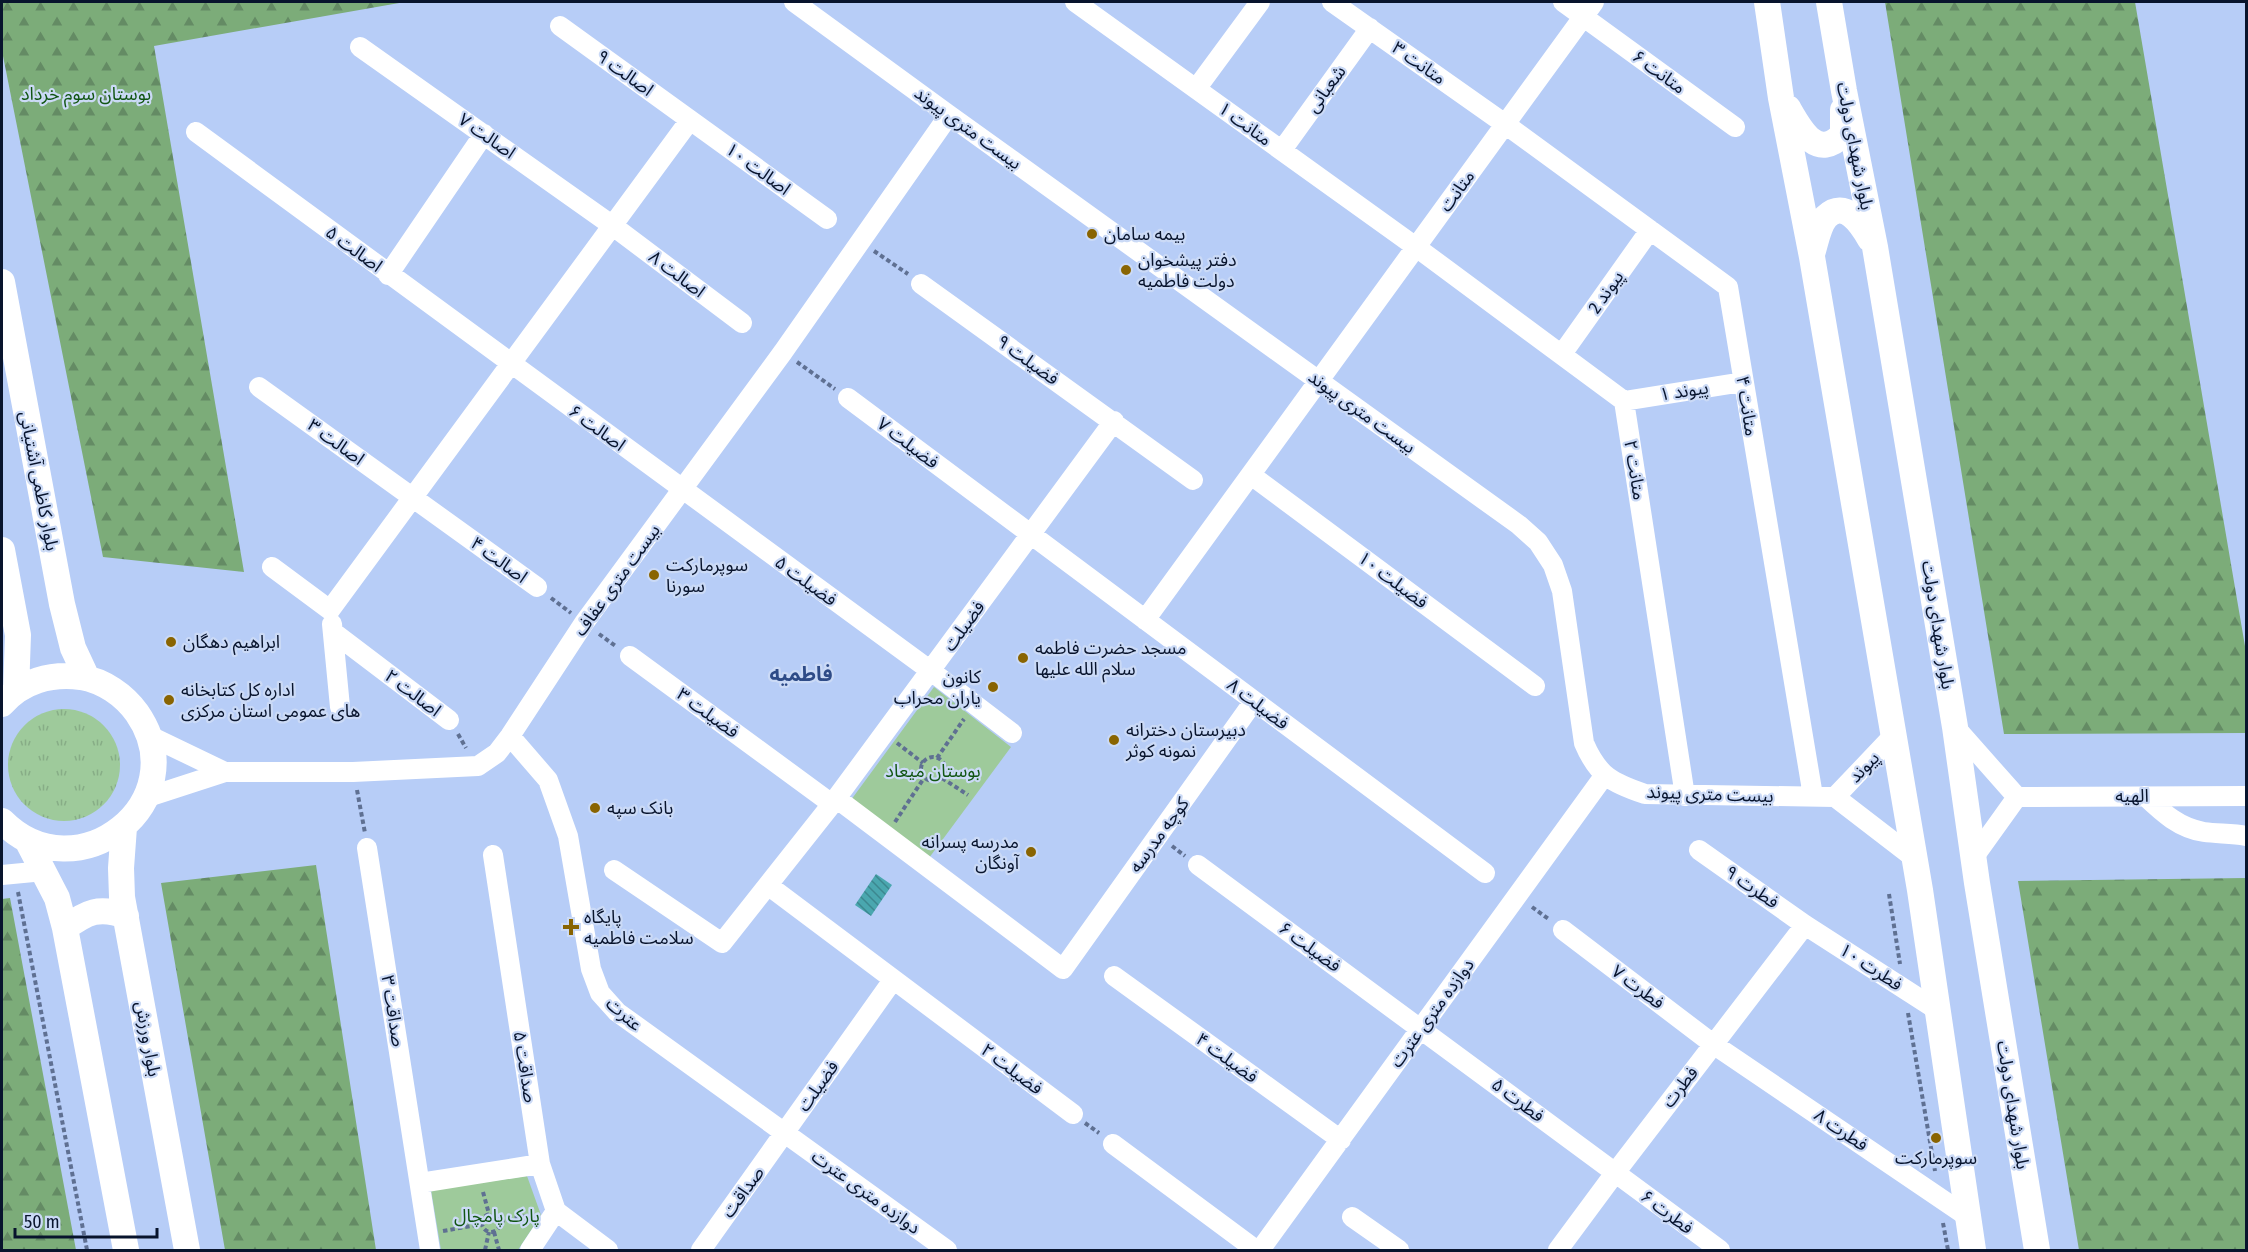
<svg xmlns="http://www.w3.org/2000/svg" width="2248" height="1252" font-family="'Fira Sans Condensed','Noto Sans Arabic',sans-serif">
	<defs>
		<pattern id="grass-tufts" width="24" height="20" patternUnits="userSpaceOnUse" patternTransform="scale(1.5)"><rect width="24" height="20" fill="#9eca9b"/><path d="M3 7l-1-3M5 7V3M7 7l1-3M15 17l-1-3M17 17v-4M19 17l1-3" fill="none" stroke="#87ad86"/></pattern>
		<pattern id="forest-firs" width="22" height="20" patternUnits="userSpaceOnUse" patternTransform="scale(1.5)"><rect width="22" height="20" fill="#7cac79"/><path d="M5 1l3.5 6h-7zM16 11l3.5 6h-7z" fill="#648b64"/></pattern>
		<pattern id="building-back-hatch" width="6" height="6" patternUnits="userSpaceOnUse" patternTransform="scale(1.5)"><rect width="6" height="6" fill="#4aa7af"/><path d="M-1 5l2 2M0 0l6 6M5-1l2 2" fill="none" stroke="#3c878f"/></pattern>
	</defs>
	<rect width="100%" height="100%" fill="#b7cdf7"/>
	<!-- grass -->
	<path fill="url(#grass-tufts)" d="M8 765a56 56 0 1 1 112 0a56 56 0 1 1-112 0Z"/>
	<!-- forest -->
	<path fill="url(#forest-firs)" d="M2 2H405L154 46 244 572 103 557 2 51Z
		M1885 2H2135L2246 652V733L2004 734Z
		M316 865 376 1250H225L161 883Z
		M2246 878V1250H2079L2018 881Z
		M10 898 76 1250H2V899Z"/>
	<!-- park -->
	<path fill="#9eca9b" d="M934 687 1011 747 929 858 851 800Z
		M527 1176 541 1215 518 1250H441L431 1190Z"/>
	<!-- building -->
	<path fill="url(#building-back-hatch)" d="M876 874 892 885 871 916 855 905Z"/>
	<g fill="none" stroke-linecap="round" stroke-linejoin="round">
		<!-- path -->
		<path stroke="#5f7092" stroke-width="4" stroke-dasharray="4.5 3" stroke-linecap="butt" d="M874 251 908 274
			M797 362 835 389
			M551 598 571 613
			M599 634 617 647
			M458 734 466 748
			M897 743 923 763
			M921 769a12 12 0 1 1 24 0a12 12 0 1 1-24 0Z
			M937 758 964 719
			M942 778 968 795
			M357 790 365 833
			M895 822 924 778
			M1172 846 1185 856
			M18 892 87 1250
			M1889 894 1900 964
			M1532 907 1550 920
			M1908 1013 1935 1171
			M1085 1123 1099 1133
			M483 1192 489 1214
			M482 1223a9 9 0 1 1 18 0a9 9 0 1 1-18 0Z
			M500 1221 532 1215
			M1943 1223 1948 1250
			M443 1231 482 1224
			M494 1232 499 1250
			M485 1250 489 1232"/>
		<!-- minor -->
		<path stroke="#fff" stroke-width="20" d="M794 2 949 115 1519 525 1538 542 1553 565 1562 591 1584 743C1598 776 1612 783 1645 794L1835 797
			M1075 2 1416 247 1624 401 1685 796
			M1332 2 1505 124 1728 287 1813 796
			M1563 2 1735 127
			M560 26 827 219
			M360 47 613 226 742 323
			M1196 89 1260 2
			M196 132 931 671 1012 733
			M1282 150 1370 28
			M388 275 484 134
			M921 284 1193 480
			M1562 354 1650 230
			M259 387 537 587
			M848 398 1485 873
			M1624 401 1743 382
			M1251 475 1535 686
			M272 567 330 610
			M330 610 690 120
			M1145 620 1594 2
			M332 624 340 707
			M333 632 449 720
			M630 656 832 804
			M1955 727 2017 797
			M148 735 225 772
			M510 736 548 780 568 836 591 969 600 993 617 1012 947 1250
			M2145 796C2163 813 2179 828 2204 832 2218 834 2233 833 2246 836
			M1835 797 1913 857
			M1835 797 1893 736
			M2017 797 2246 796
			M145 798 225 772H353L478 766 497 753 510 736 584 623 783 352 949 115
			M836 798 1063 969 1254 701
			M367 848 430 1250
			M1699 850 1805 925 1937 1010
			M493 855 540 1164 556 1211 608 1250
			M1974 857 2017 797
			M1198 865 1720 1250
			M614 870 722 943 832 804 1114 421
			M2 875 44 871
			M769 886 1073 1114
			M1563 930 1713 1044 1968 1217
			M1114 976 1341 1140
			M1113 1144 1256 1250
			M420 1183 540 1164
			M1352 1217 1399 1250
			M530 1250 556 1211
			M701 1250 893 980
			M1260 1250 1604 776
			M1558 1250 1615 1173 1805 925"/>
		<!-- major -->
		<path stroke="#fff" stroke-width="26" d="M1767 2 1781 98 1812 257 1920 890 1973 1250
			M1829 2 1844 91 1875 247 1955 727 1977 883 2037 1250
			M1788 108C1800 129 1817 162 1843 134V110
			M1812 254C1816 242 1818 226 1826 217 1845 198 1862 225 1870 239
			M2 282 62 604 73 648 87 678
			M2 550 18 635 16 691
			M2 704C22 681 51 673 81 677 104 681 124 695 137 713 198 801 77 897 2 821
			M124 827 121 868 122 897 187 1250
			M27 840 57 898 65 928 126 1250
			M65 928C87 912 99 906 126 916"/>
	</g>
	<!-- markers -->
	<g fill="#896401" stroke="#cbdaf6" stroke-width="2">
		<circle cx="1092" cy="234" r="6"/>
		<circle cx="1126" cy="270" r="6"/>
		<circle cx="654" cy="575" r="6"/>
		<circle cx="171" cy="642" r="6"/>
		<circle cx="1023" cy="658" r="6"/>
		<circle cx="993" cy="687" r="6"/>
		<circle cx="169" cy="700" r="6"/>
		<circle cx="1114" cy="740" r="6"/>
		<circle cx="595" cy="808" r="6"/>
		<circle cx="1031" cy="852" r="6"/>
		<path d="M568 918h6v6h6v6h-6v6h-6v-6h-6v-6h6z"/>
		<circle cx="1936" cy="1138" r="6"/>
	</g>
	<g text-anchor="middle" stroke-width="4.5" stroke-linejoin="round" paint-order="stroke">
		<!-- street labels -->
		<g font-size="18" fill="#08142d" stroke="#cbdaf6">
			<text transform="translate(1419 63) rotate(35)" y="6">متانت ۳</text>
			<text transform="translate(1659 72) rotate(36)" y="6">متانت ۶</text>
			<text transform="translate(625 73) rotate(36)" y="6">اصالت ۹</text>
			<text transform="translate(1326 89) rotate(-54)" y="6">شعبانی</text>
			<text transform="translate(1245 124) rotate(36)" y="6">متانت ۱</text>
			<text transform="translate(968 128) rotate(36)" y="6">بیست متری پیوند</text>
			<text transform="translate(487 136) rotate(35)" y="6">اصالت ۷</text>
			<text transform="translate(1855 146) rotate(79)" y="6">بلوار شهدای دولت</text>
			<text transform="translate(758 169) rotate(36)" y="6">اصالت ۱۰</text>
			<text transform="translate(1457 191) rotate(-54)" y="6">متانت</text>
			<text transform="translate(354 249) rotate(36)" y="6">اصالت ۵</text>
			<text transform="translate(677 274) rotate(37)" y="6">اصالت ۸</text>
			<text transform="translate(1606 292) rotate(-55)" y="6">پیوند 2</text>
			<text transform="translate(1028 360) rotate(36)" y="6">فضیلت ۹</text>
			<text transform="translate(1684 391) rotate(-9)" y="6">پیوند ۱</text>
			<text transform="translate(1747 406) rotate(81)" y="6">متانت ۴</text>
			<text transform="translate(1362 412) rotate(36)" y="6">بیست متری پیوند</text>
			<text transform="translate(597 428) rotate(36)" y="6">اصالت ۶</text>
			<text transform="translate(336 442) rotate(36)" y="6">اصالت ۳</text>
			<text transform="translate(908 443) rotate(37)" y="6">فضیلت ۷</text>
			<text transform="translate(1635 470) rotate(81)" y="6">متانت ۲</text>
			<text transform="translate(39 481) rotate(79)" y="6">بلوار کاظمی آشتیانی</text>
			<text transform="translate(499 560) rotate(36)" y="6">اصالت ۴</text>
			<text transform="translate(617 580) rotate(-54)" y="6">بیست متری عفاف</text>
			<text transform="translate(1393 580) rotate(37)" y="6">فضیلت ۱۰</text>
			<text transform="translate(806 581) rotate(36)" y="6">فضیلت ۵</text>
			<text transform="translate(1938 625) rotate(81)" y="6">بلوار شهدای دولت</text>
			<text transform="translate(964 626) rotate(-54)" y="6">فضیلت</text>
			<text transform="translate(413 693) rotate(37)" y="6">اصالت ۲</text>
			<text transform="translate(1258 704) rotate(37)" y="6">فضیلت ۸</text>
			<text transform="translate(708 713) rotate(36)" y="6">فضیلت ۳</text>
			<text transform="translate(1864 767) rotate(-46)" y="6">پیوند</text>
			<text transform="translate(1710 794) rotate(2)" y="6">بیست متری پیوند</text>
			<text x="2132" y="802">الهیه</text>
			<text transform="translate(1159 835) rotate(-54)" y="6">کوچه مدرسه</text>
			<text transform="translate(1752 887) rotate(35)" y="6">فطرت ۹</text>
			<text transform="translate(1310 947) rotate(36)" y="6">فضیلت ۶</text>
			<text transform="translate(1871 967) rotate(33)" y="6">فطرت ۱۰</text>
			<text transform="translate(1638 987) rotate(37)" y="6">فطرت ۷</text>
			<text transform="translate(393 1011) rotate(81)" y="6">صداقت ۳</text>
			<text transform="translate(1432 1013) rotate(-54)" y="6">دوازده متری عترت</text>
			<text transform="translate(624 1014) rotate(41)" y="6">عترت</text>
			<text transform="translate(148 1039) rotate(80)" y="6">بلوار ورزش</text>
			<text transform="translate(1227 1058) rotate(36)" y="6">فضیلت ۴</text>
			<text transform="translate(525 1067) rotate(81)" y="6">صداقت ۵</text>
			<text transform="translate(1012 1069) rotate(37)" y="6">فضیلت ۲</text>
			<text transform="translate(818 1086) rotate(-55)" y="6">فضیلت</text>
			<text transform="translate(1680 1087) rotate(-52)" y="6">فطرت</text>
			<text transform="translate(1518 1100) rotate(37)" y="6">فطرت ۵</text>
			<text transform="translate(2013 1105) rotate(81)" y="6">بلوار شهدای دولت</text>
			<text transform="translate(1841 1130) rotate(34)" y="6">فطرت ۸</text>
			<text transform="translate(743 1192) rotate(-54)" y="6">صداقت</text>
			<text transform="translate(866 1192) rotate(36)" y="6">دوازده متری عترت</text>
			<text transform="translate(1667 1212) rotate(37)" y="6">فطرت ۶</text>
		</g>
		<!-- park labels -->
		<g font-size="18" fill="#115512" stroke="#cbdaf6">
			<text x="86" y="100">بوستان سوم خرداد</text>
			<text x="933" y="777">بوستان میعاد</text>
			<text x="497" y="1222">پارک پامچال</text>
		</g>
		<!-- poi labels -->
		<g font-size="18" fill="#08142d" stroke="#cbdaf6" text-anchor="start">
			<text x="1104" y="240">بیمه سامان</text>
			<text x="1138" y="266">دفتر پیشخوان<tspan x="1138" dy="21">دولت فاطمیه</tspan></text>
			<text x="666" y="571">سوپرمارکت<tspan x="666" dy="21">سورنا</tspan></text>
			<text x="183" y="648">ابراهیم دهگان</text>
			<text x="1035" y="654">مسجد حضرت فاطمه<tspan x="1035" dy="21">سلام الله علیها</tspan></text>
			<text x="981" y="683" text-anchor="end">کانون<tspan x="981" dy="21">یاران محراب</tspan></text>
			<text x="181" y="696">اداره کل کتابخانه<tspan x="181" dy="21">های عمومی استان مرکزی</tspan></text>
			<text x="1126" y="736">دبیرستان دخترانه<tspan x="1126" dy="21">نمونه کوثر</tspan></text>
			<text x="607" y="814">بانک سپه</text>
			<text x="1019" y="848" text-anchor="end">مدرسه پسرانه<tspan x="1019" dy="21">آونگان</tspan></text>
			<text x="584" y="923">پایگاه<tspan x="584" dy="21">سلامت فاطمیه</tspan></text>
			<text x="1936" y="1164" text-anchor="middle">سوپرمارکت</text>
		</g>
		<!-- neighbourhood labels -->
		<g font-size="20" font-weight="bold" fill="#2e4b87" stroke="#cbdaf6">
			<text x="801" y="681">فاطمیه</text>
		</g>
	</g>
	<!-- border -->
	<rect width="2248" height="1252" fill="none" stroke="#08142d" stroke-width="6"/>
	<!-- scale -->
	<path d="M15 1228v9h142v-9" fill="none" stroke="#08142d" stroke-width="3"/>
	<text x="24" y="1228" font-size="18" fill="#08142d" stroke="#cbdaf6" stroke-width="4.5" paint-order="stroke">50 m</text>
</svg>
